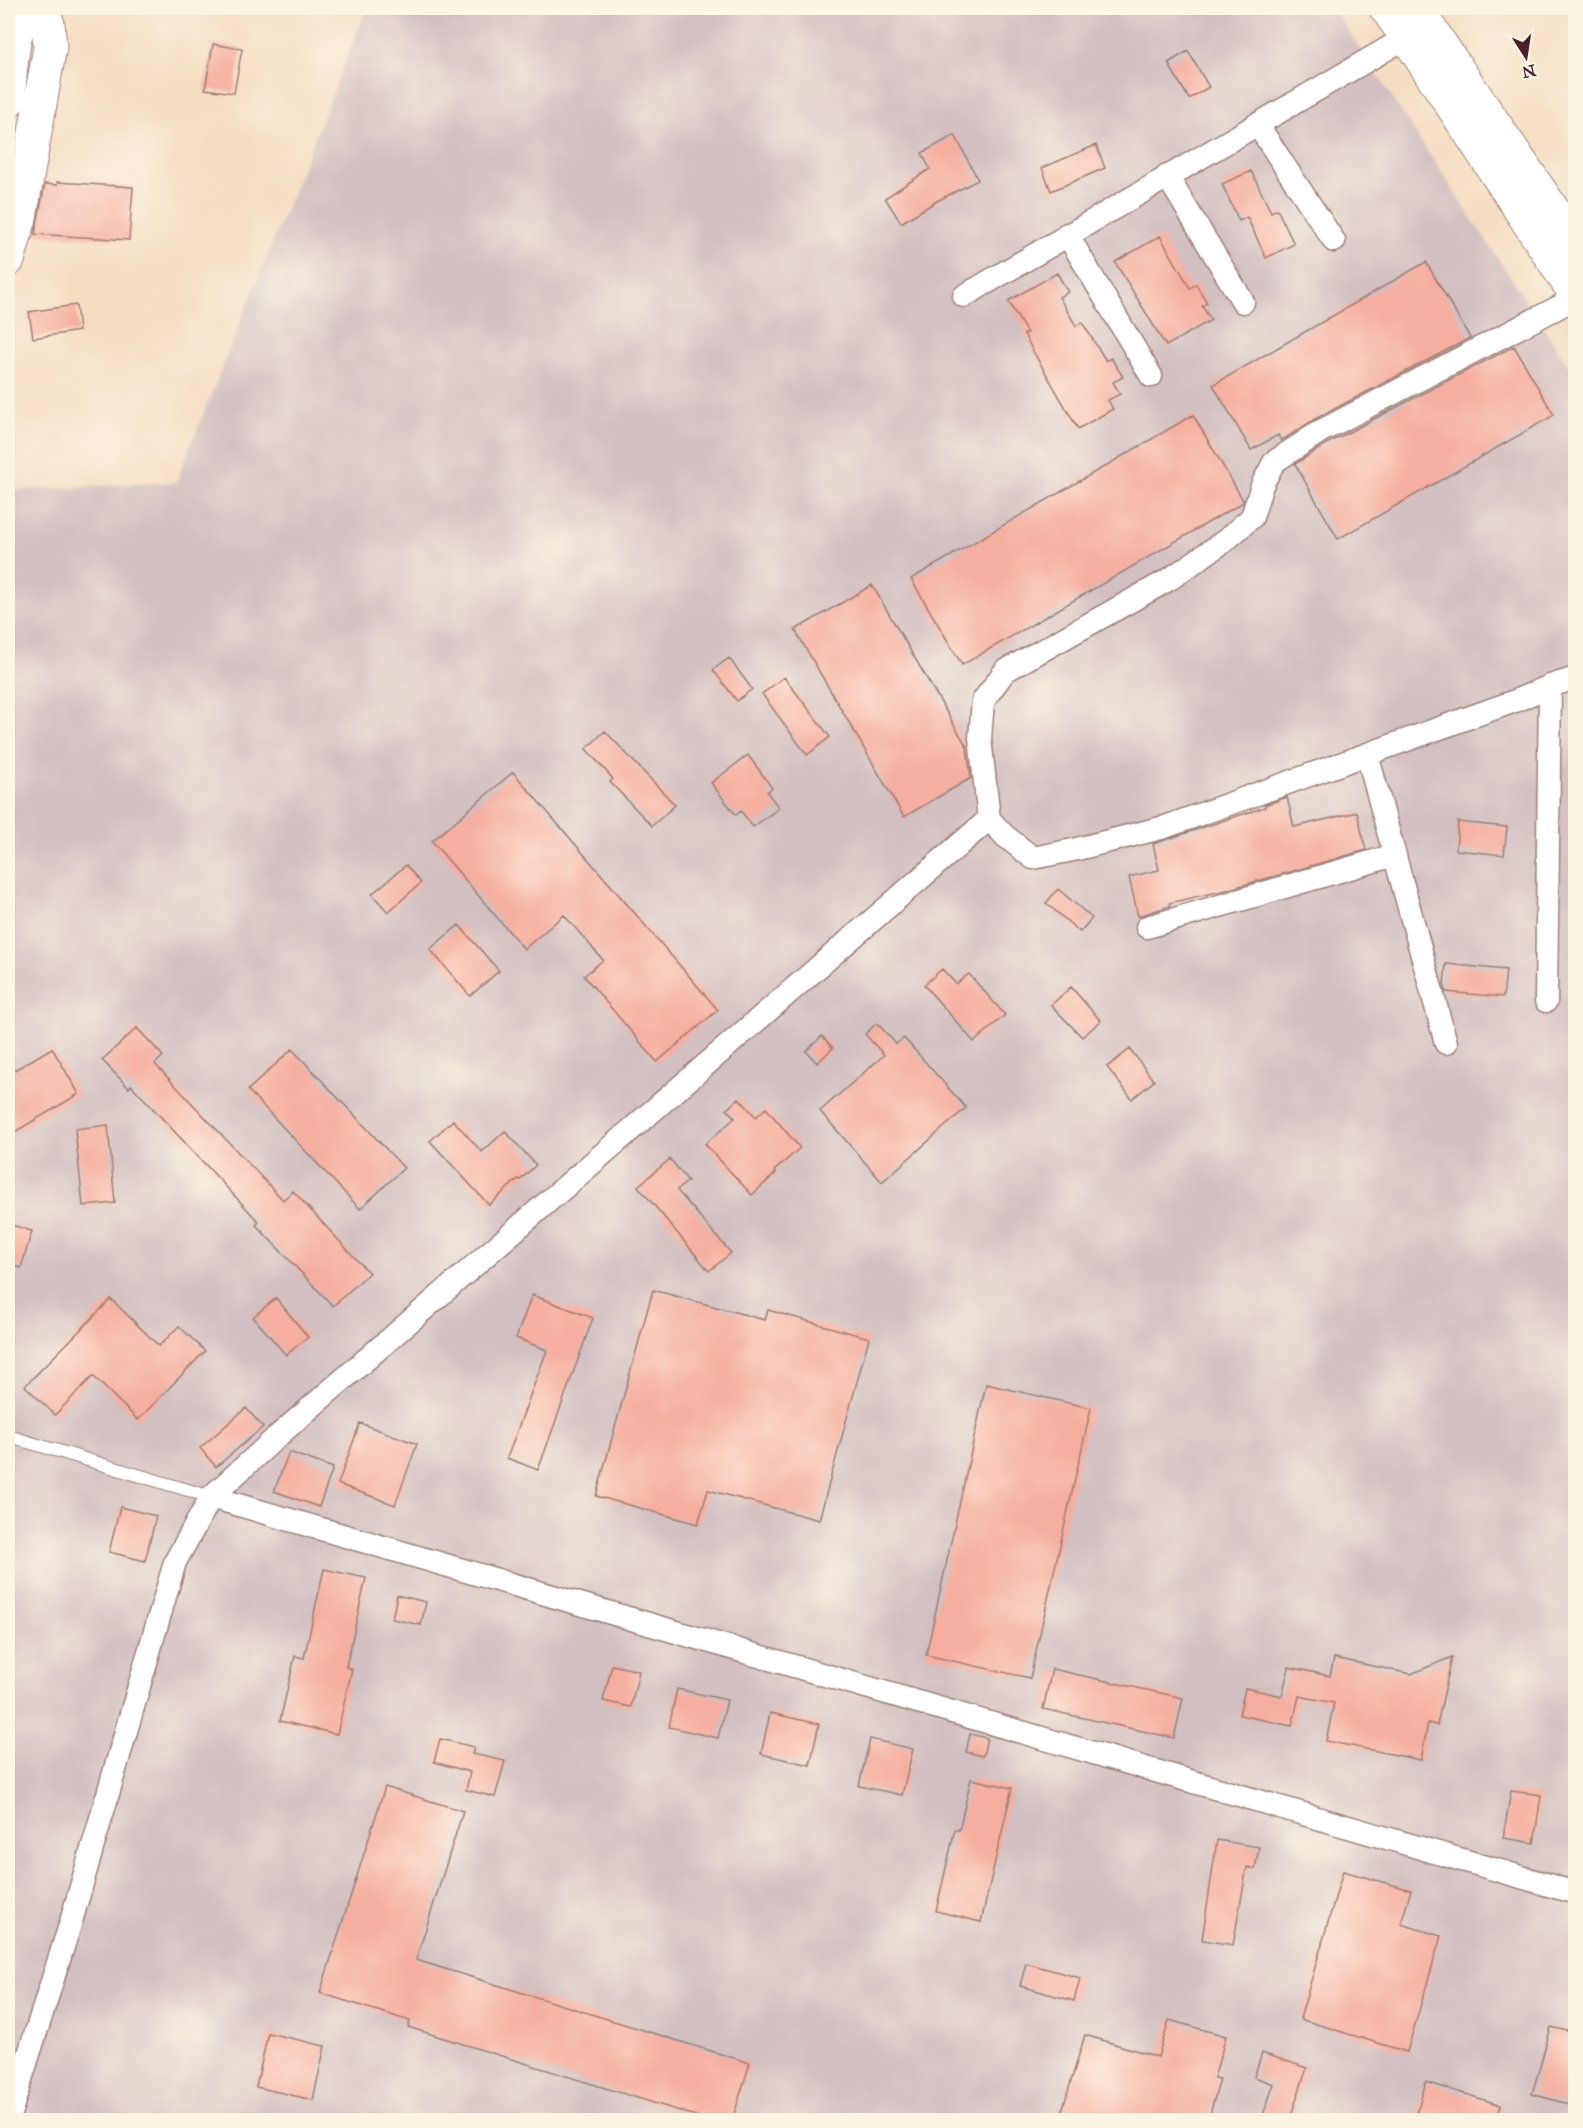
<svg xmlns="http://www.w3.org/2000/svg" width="1583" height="2128" font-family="'IM FELL Great Primer',serif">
	<rect width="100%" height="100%" fill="#fcf5e5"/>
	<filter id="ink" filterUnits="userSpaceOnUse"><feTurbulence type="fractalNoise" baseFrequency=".0167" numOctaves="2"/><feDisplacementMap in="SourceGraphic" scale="12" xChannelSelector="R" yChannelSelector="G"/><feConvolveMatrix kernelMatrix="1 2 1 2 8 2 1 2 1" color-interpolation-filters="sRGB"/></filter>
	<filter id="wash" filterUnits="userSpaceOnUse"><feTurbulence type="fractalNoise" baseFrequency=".008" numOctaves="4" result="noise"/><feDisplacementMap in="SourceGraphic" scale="24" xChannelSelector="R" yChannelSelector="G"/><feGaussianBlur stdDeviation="1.35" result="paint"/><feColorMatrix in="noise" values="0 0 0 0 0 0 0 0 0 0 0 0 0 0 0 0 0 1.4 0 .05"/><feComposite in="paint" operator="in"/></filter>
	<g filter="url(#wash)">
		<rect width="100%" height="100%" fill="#f5ddc1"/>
		<!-- industrial -->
		<path fill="#d2bfc1" d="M367 8H1333L1575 375V2120H8V491L176 482Z"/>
		<g id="blocks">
			<!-- building -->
			<path fill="#f5ae9f" d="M213 44 242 49 234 93 205 89Z
				M1188 51 1209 87 1189 99 1168 63Z
				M955 135 978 180 935 202 901 223 885 198 930 169 922 153Z
				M1096 145 1105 168 1051 191 1042 168Z
				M1251 171 1271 212 1277 209 1294 244 1266 258 1247 217 1239 221 1222 184Z
				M57 182 133 187 129 240 35 234 45 184 57 185Z
				M1160 236 1190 288 1196 284 1207 303 1202 306 1211 320 1166 346 1115 262Z
				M1426 262 1470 338 1315 419 1281 441 1278 435 1251 450 1213 385Z
				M1057 273 1068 292 1059 297 1076 326 1082 322 1106 361 1111 358 1123 377 1113 382 1120 394 1108 400 1113 409 1078 429 1034 353 1024 334 1027 333 1008 301Z
				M76 305 79 331 33 338 29 312Z
				M1514 346 1554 415 1338 539 1295 464 1328 443Z
				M1193 415 1243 500 1242 503 962 665 911 579Z
				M872 585 967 747 971 778 904 817 795 630Z
				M729 658 752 689 737 701 713 670Z
				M784 677 830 737 807 755 762 694Z
				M605 731 675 805 652 826 610 782 613 779 586 749Z
				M748 755 772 788 767 792 779 808 753 827 741 811 736 815 711 783Z
				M513 772 718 1010 657 1062 584 976 603 960 564 915 524 949 432 841Z
				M1287 797 1294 827 1357 812 1366 850 1226 890 1169 903 1170 906 1138 916 1129 877 1159 870 1153 844 1265 807V805Z
				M1458 822 1507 827 1504 855 1456 850Z
				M406 865 421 883 388 912 372 894Z
				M1058 889 1092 918 1080 932 1046 903Z
				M459 925 499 971 470 996 430 949Z
				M1446 964 1506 970 1503 997 1446 992 1444 984Z
				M942 969 956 984 969 974 1005 1015 974 1042 924 985Z
				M1071 987 1101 1021 1082 1037 1051 1005Z
				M877 1023 896 1044 904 1038 966 1108 882 1182 820 1111 884 1055 865 1034Z
				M137 1028 163 1056 155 1064 283 1200 293 1191 369 1273 333 1306 256 1225 259 1222 131 1085 129 1088 102 1060Z
				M822 1036 833 1048 817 1063 806 1051Z
				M52 1048 79 1094 13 1133 8 1123V1074Z
				M292 1049 404 1168 360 1209 248 1090Z
				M1130 1049 1154 1081 1132 1099 1107 1067Z
				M739 1098 756 1117 766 1108 800 1148 774 1171 776 1173 752 1195 705 1144 735 1118 727 1109Z
				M453 1120 482 1152 505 1131 536 1165 520 1180 518 1179 489 1205 430 1141Z
				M108 1125 115 1203 83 1206 75 1129Z
				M670 1159 688 1181 677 1190 731 1253 709 1271 638 1186Z
				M8 1224 32 1231 21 1268 8 1264Z
				M653 1290 765 1320 768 1310 869 1338 819 1520 708 1490 698 1524 596 1496Z
				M532 1295 593 1318 538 1470 507 1458 547 1350 516 1338Z
				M276 1298 308 1337 286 1355 253 1317Z
				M111 1299 159 1346 179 1326 205 1351 138 1420 93 1376 55 1415 25 1386Z
				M986 1384 1091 1408 1030 1678 926 1655Z
				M246 1408 263 1427 216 1467 200 1448Z
				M360 1423 417 1444 395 1505 338 1484Z
				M289 1452 333 1468 319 1507 274 1491Z
				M120 1507 156 1516 145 1561 109 1552Z
				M324 1569 366 1578 346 1667 352 1669 337 1734 280 1721 295 1656 304 1658Z
				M397 1595 426 1602 421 1625 392 1619Z
				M1452 1657 1437 1725 1428 1723 1421 1760 1326 1741 1334 1703 1299 1696 1292 1726 1239 1715 1245 1688 1282 1696 1289 1667 1330 1676 1334 1658 1411 1674Z
				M612 1665 639 1671 631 1707 603 1701Z
				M1052 1669 1183 1698 1174 1738 1043 1709Z
				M677 1689 727 1700 718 1738 669 1727Z
				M770 1713 819 1724 810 1765 761 1754Z
				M970 1734 987 1738 983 1756 966 1752Z
				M440 1739 474 1747 472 1754 505 1761 495 1797 466 1790 470 1772 434 1762Z
				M870 1739 913 1749 902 1795 859 1786Z
				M971 1779 1012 1788 981 1922 936 1911 955 1829 959 1830Z
				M385 1787 463 1811 416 1960 750 2063 732 2121H712L408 2027 410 2021 320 1993Z
				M1511 1791 1541 1795 1534 1843 1503 1838Z
				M1217 1840 1259 1847 1255 1869 1247 1867 1233 1945 1202 1940Z
				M1343 1871 1411 1890 1401 1924 1441 1936 1407 2052 1300 2019Z
				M1026 1963 1080 1978 1074 2001 1020 1986Z
				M1169 2020 1226 2036 1214 2078 1220 2079 1208 2121H1059L1085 2035 1158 2057Z
				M1551 2027 1575 2033V2106L1532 2094Z
				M268 2033 325 2046 313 2100 256 2087Z
				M1262 2053 1307 2068 1289 2121H1261L1274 2084 1254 2077Z
				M1426 2082 1501 2105 1496 2121H1414Z"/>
		</g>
	</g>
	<g filter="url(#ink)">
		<use href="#blocks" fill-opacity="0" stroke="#a07e76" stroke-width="1.5"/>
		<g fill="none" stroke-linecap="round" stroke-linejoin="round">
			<defs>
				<path id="service" d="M8 1436 211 1497"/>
				<path id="minor" d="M1257 124 1334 241
					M1167 176 1243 302
					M1067 234 1151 376
					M964 296 1407 37
					M1576 298 1321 431 1274 462 1262 485 1252 517 1226 540 1170 579 1005 671 983 701 980 738 989 819 1005 836 1033 858 1073 850 1165 827 1515 701 1550 686 1576 678
					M1367 754 1446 1043
					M1147 927 1395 855
					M1546 1001 1550 686
					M211 1497 1576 1893
					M8 2120 70 1925 175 1562 211 1497 279 1435 989 819"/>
				<path id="primary" d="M1386 8 1407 37 1576 295
					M1416 8 1576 244
					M8 101C11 71 11 35 25 8
					M8 260 20 218 50 47 48 24 42 8"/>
			</defs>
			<!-- service casing -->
			<use href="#service" stroke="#a07e76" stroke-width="14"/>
			<!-- minor casing -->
			<use href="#minor" stroke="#a07e76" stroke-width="25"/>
			<!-- primary casing -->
			<use href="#primary" stroke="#a07e76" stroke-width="35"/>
			<!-- service -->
			<use href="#service" stroke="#fff" stroke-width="12"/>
			<!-- minor -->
			<use href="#minor" stroke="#fff" stroke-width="22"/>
			<!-- primary -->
			<use href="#primary" stroke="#fff" stroke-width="33"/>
		</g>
	</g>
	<!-- margin -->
	<rect width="1583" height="2128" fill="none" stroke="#fcf5e5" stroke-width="30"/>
	<!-- north arrow -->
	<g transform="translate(1526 57) rotate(168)" stroke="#fcf5e5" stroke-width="4.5" paint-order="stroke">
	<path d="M0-4.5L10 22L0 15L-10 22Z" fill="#4a1f2b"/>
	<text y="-9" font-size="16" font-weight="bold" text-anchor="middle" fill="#4a1f2b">N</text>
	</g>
</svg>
